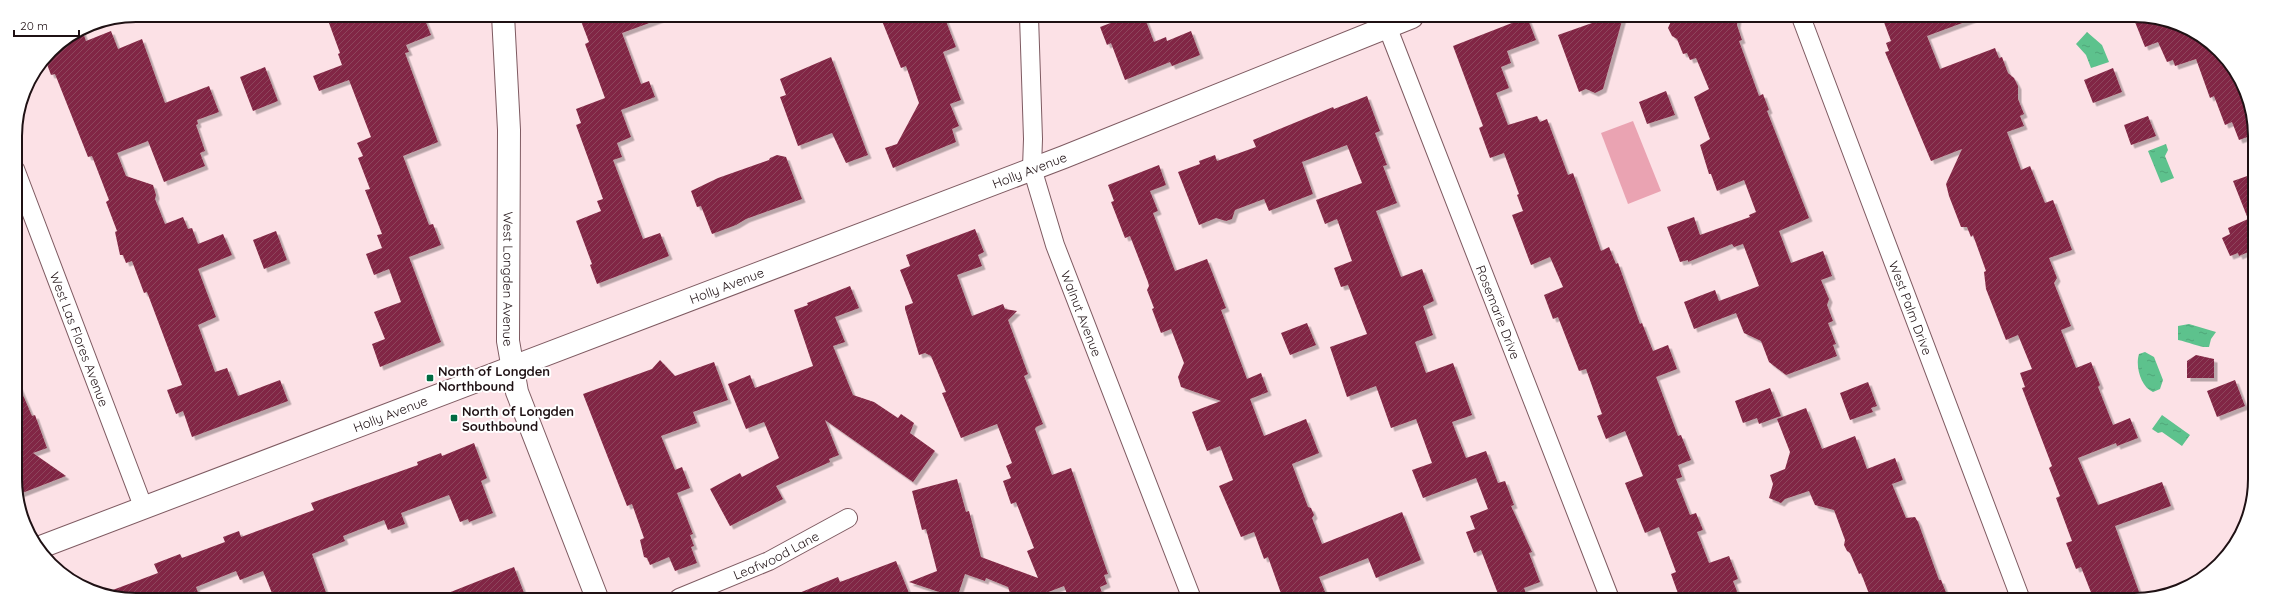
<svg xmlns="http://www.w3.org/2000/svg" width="2270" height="615" font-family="Quicksand,sans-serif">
	<defs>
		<pattern id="water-ripples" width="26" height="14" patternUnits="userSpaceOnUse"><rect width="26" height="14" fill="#5dc28d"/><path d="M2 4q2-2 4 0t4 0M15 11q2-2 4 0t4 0" fill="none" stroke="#50a679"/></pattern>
		<pattern id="building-hatch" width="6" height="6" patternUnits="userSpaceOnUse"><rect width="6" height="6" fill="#812844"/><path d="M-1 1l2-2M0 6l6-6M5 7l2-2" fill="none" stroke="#8d455b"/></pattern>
		<filter id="shadow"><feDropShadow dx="3.5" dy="3.5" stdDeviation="0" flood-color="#0004"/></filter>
	</defs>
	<rect width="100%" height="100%" fill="#fce1e6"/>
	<!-- grass -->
	<path fill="#eaa3b2" d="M1633 121 1661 191 1628 204 1601 133Z"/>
	<!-- water -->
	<path fill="url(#water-ripples)" d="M2087 32 2102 45 2109 62 2091 68 2086 55 2076 44Z
		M2166 144 2168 150 2165 156 2174 178 2161 183 2148 151Z
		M2189 324 2216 332 2211 339 2209 347C2200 348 2189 342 2178 340V326Z
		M2145 352 2154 357 2163 380 2160 389 2153 392C2141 387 2135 366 2139 354Z
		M2162 415 2190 435 2182 446 2162 432 2158 433 2152 429Z"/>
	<!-- building -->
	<path fill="url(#building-hatch)" filter="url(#shadow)" d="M326 15H423L431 35 406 45 409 52 405 53 438 142 403 156 429 225 433 224 441 245 409 257 441 342 380 367 372 344 385 339 374 312 401 302 389 269 374 275 366 254 382 248 377 235 382 234 365 190 370 189 358 158 363 156 357 143 371 137 349 80 319 91 313 76 342 65 338 54 340 53Z
		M579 16H663V18L622 33 641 84 649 81 655 97 621 110 631 137 617 143 622 157 613 160 643 239 660 233 669 256 597 284 590 265 592 264 576 221 601 211 597 201 603 199 576 125 581 123 576 109 605 98 585 44 589 42Z
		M880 16H944L956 47 943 52 961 100 950 104 959 126 952 129 956 142 893 168 885 148 897 144 919 103 906 66 901 68Z
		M1129 16H1144L1154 42 1166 37 1167 41 1191 31 1200 55 1172 66 1170 62 1125 80 1111 43 1107 45 1100 27Z
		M1527 17 1536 40 1507 51 1511 63 1501 67 1509 88 1496 93 1508 125 1537 116 1540 122 1547 119 1568 175 1573 173 1601 251 1609 247 1616 264 1618 263 1640 324 1642 323 1653 351 1668 345 1677 369 1656 377 1678 436 1681 435 1691 460 1678 465 1682 477 1676 479 1690 515 1696 513 1703 530 1697 532 1709 563 1729 556 1738 579 1733 581 1740 599H1680L1671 574 1676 572 1659 527 1645 533 1625 483 1643 476 1625 431 1606 439 1597 416 1602 414 1586 369 1579 371 1558 317 1553 319 1544 295 1563 287 1550 257 1531 265 1512 215 1523 211 1517 195 1519 194 1504 153 1490 158 1479 128 1483 126 1453 46Z
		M1609 17H1623L1603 89 1595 93 1586 89 1579 92 1558 35Z
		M1673 17H1738L1737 25 1742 40 1739 41 1759 96 1763 94 1769 110 1767 111 1809 218 1779 231 1791 263 1823 251 1832 276 1821 280 1829 299 1827 305 1833 321 1828 323 1836 344 1833 345 1837 356 1786 375 1769 362 1761 341 1744 333 1736 313 1694 329 1684 302 1715 290 1719 301 1759 286 1743 244 1734 247 1732 244 1688 262V260L1680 262 1667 227 1694 217 1700 235 1750 217 1749 215 1756 212 1744 180 1717 191 1711 174H1709L1700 145 1710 139 1694 97 1709 89 1696 58 1690 60 1687 53 1683 54 1677 39 1672 36 1668 28Z
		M1882 17H1973V19L1927 36 1940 69 1995 48 1999 58 2002 57 2008 73 2014 78 2018 86V99L2024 114 2020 116 2024 126 2007 132 2021 170 2030 166 2045 203 2053 200 2072 250 2049 258 2057 278 2054 283 2071 326 2061 330 2076 368 2091 362 2100 385 2098 387 2113 425 2130 418 2138 438 2117 446 2116 443 2078 458 2098 505 2162 482 2171 506 2115 526 2142 600H2094L2081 567 2076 569 2066 543 2072 541 2056 498 2060 496 2049 468 2052 466 2022 388 2025 387 2020 373 2032 369 2018 335 2006 340 1986 289 1984 272 1986 271 1973 235 1971 237 1967 227H1961L1949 196 1946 184 1962 149 1931 161 1885 52 1889 51 1886 43 1891 41Z
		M2147 17H2158L2194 31 2220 51 2242 82 2244 87 2242 88 2253 116V135L2239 140 2232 122 2225 125 2214 96 2210 98 2196 59 2175 66 2173 60 2167 62 2158 42 2145 47 2135 22Z
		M82 30 86 41 111 31 118 49 142 39 165 103 209 86 219 112 197 120 198 124 196 125 205 151 200 153 205 166 164 182 148 141 117 153 126 176 153 185 156 195 155 199 165 224 183 217 188 229 192 228 198 244 223 234 232 255 198 269 216 317 198 325 215 372 227 368 238 396 280 380 288 401 192 437 183 411 176 414 167 390 182 385 147 292 144 293 132 261 126 263 123 255H120L115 232 117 231 106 202 109 200 92 156 88 157 55 74 51 75 45 59 51 50Z
		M831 57 868 155 846 163 832 133 798 146 780 97 786 95 780 79Z
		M265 67 278 101 253 111 240 77Z
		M2113 68 2122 92 2093 103 2084 80Z
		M1666 91 1675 115 1647 124 1639 102Z
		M1367 96 1380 131 1375 133 1387 165 1383 166 1397 203 1376 211 1401 277 1422 269 1434 301 1423 306 1433 335 1415 342 1426 373 1453 363 1472 415 1452 422 1466 458 1486 451 1498 483 1505 481 1514 505 1511 506 1532 552 1529 553 1540 582 1524 588 1528 599H1500L1481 550 1474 553 1466 532 1475 529 1470 516 1488 509 1476 478 1423 498 1412 470 1432 463 1416 419 1391 428 1376 386 1347 397 1330 347 1367 334 1348 285 1341 287 1334 268 1352 261 1337 219 1325 224 1316 200 1362 183 1347 145 1302 162 1313 194 1269 211 1264 199 1235 210 1232 219 1226 221 1216 218 1199 225 1178 172 1200 164 1199 161 1215 155 1217 161 1256 147 1253 140 1333 107 1334 109Z
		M2148 116 2156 136 2131 145 2124 125Z
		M777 155 786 157 802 199 746 219 736 225 712 234 701 206 697 207 691 191 718 178 769 160 770 158Z
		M1159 165 1166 185 1150 191 1158 211 1153 213 1175 271 1207 259 1226 308 1221 310 1247 379 1261 373 1268 392 1250 399 1264 436 1306 419 1319 453 1292 464 1308 507 1311 508 1314 515 1312 518 1322 544 1402 512 1421 560 1376 578 1368 558 1319 577 1325 592 1307 599H1283L1268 557 1264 559 1254 532 1241 537 1219 486 1233 480 1220 446 1207 451 1192 412 1221 401 1181 387 1178 377 1184 363 1171 329 1161 333 1152 309 1154 308 1147 290 1149 286 1148 282 1130 236 1125 238 1111 202 1114 201 1108 185Z
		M2253 174V250L2239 256 2238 253 2230 256 2222 238 2230 234 2228 228 2248 219 2233 181Z
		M975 229 984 252 978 255 982 266 957 275 972 316 1003 304 1005 309 1017 311 1008 320 1028 374 1024 376 1043 424 1036 427 1035 429 1052 475 1071 468 1108 574 1104 575 1107 584 1100 587 1104 599H1069L1064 586 1030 599H1012L1008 587 986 578 985 581 965 574 957 598 909 582 937 571 926 529 922 530 912 491 957 479 966 512 969 511 981 557 1038 578 1027 551 1034 548 1016 502 1011 504 1003 481 1011 478 1006 466 1012 463 997 424 961 438 942 393 946 392 931 356 925 353 919 355 905 309V306L913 303 900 270 910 266 906 255Z
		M276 231 287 260 264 269 253 240Z
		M850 286 859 308 835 317 845 342 833 346 853 395 874 402 898 418 901 414 914 423 910 433 935 451 913 482 825 420 839 455 829 459 830 462 776 486 783 499 730 526 710 489 740 473 742 477 779 458 764 422 746 429 728 384 750 375 755 388 813 366 794 310 808 305 807 303Z
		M1307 323 1316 345 1290 355 1281 333Z
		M2196 355 2214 359V378H2187V361Z
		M660 360 675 376 714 362 728 400 693 412 697 423 661 436 675 470 682 467 690 488 677 493 693 534 690 535 694 546 691 547 697 563 675 571 669 557 650 565 647 558 644 557 640 540 644 538 632 504 627 506 583 394 652 369Z
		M2235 380 2245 406 2217 417 2207 391Z
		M17 381 32 416 35 415 47 448 33 453 66 476 17 495Z
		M1868 382 1877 406 1871 408 1873 412 1850 420 1840 393Z
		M1770 388 1781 416 1759 424 1757 418 1743 423 1735 401Z
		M1806 408 1822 449 1855 436 1867 469 1895 458 1903 480 1892 484 1906 518 1915 517 1918 522 1939 580H1941L1949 600 1871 599 1861 573 1859 574 1850 553 1847 551 1844 545 1845 540 1834 510 1815 505 1809 491 1785 499 1781 503 1769 498 1773 484 1770 475 1785 469 1790 452 1777 419Z
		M474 443 487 478 481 481 493 513 469 522 468 519 460 522 449 495 401 513 405 524 388 530 384 520 343 536 345 541 312 554 328 598H274L263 571 240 580 236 571 196 587 200 598H112L102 594 158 573 154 564 180 554 182 558 225 542 223 537 239 531 241 537 271 526 314 510 311 503 418 465 417 462 441 453 442 456Z
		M896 561 911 598H787L838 577 840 582Z
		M514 567 526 598H438V597Z"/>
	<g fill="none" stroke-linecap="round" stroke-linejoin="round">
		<defs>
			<g id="minor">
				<path id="s1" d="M1029 16 1033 139 1032 168 1055 245 1192 599"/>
				<path id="s2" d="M1801 17 2021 600"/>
				<path id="s3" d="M1387 26 1610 599"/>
				<path id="s4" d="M15 169 144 509"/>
				<path id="s5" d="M679 598 769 561 848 518"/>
			</g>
			<g id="tertiary">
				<path id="s6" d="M503 15 509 130 508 341 517 392 597 598"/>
				<path id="s7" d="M38 548 1064 157 1412 17"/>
			</g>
		</defs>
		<!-- minor casing -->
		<use href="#minor" stroke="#7e5a61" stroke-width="20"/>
		<!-- tertiary casing -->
		<use href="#tertiary" stroke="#7e5a61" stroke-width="24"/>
		<!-- minor -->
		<use href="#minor" stroke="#fff" stroke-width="18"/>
		<!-- tertiary -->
		<use href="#tertiary" stroke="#fff" stroke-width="22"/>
	</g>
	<!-- markers -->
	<g fill="#006b42" stroke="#fff" stroke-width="1.5">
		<rect x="426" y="374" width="8" height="8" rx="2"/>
		<rect x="450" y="414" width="8" height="8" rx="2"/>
	</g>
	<g text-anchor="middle" stroke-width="4" stroke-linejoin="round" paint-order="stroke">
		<!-- street labels -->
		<g font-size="13" fill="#1f1114" stroke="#fff">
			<text dy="5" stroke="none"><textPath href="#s7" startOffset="1061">Holly Avenue</textPath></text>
			<text dy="5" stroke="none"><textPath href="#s6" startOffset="264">West Longden Avenue</textPath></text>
			<text dy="5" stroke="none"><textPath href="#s7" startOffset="737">Holly Avenue</textPath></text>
			<text dy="5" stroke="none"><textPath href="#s2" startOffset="311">West Palm Drive</textPath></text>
			<text dy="5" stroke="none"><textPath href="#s1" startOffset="306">Walnut Avenue</textPath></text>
			<text dy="5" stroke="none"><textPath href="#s3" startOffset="307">Rosemarie Drive</textPath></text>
			<text dy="5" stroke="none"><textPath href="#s4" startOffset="182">West Las Flores Avenue</textPath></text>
			<text dy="5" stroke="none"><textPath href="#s7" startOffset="377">Holly Avenue</textPath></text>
			<text dy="5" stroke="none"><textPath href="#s5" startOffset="106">Leafwood Lane</textPath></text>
		</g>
		<!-- poi labels -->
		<g font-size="13" font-weight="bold" fill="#1f1114" stroke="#fff" text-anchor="start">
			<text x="438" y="376">North of Longden<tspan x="438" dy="15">Northbound</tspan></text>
			<text x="462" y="416">North of Longden<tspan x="462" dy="15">Southbound</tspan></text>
		</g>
	</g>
	<!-- crop -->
	<path d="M0 0H2270V615H0ZM136 22H2134A114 114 0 0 1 2248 136V479A114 114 0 0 1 2134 593H136A114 114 0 0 1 22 479V136A114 114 0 0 1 136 22Z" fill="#fff" fill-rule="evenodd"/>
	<path fill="none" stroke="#1f1114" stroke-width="2" d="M136 22H2134A114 114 0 0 1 2248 136V479A114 114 0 0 1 2134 593H136A114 114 0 0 1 22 479V136A114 114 0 0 1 136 22Z"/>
	<!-- scale -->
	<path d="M14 30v6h65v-6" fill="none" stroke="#1f1114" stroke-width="2"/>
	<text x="20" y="30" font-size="12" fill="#1f1114" stroke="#ffffff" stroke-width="3" paint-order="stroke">20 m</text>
</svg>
